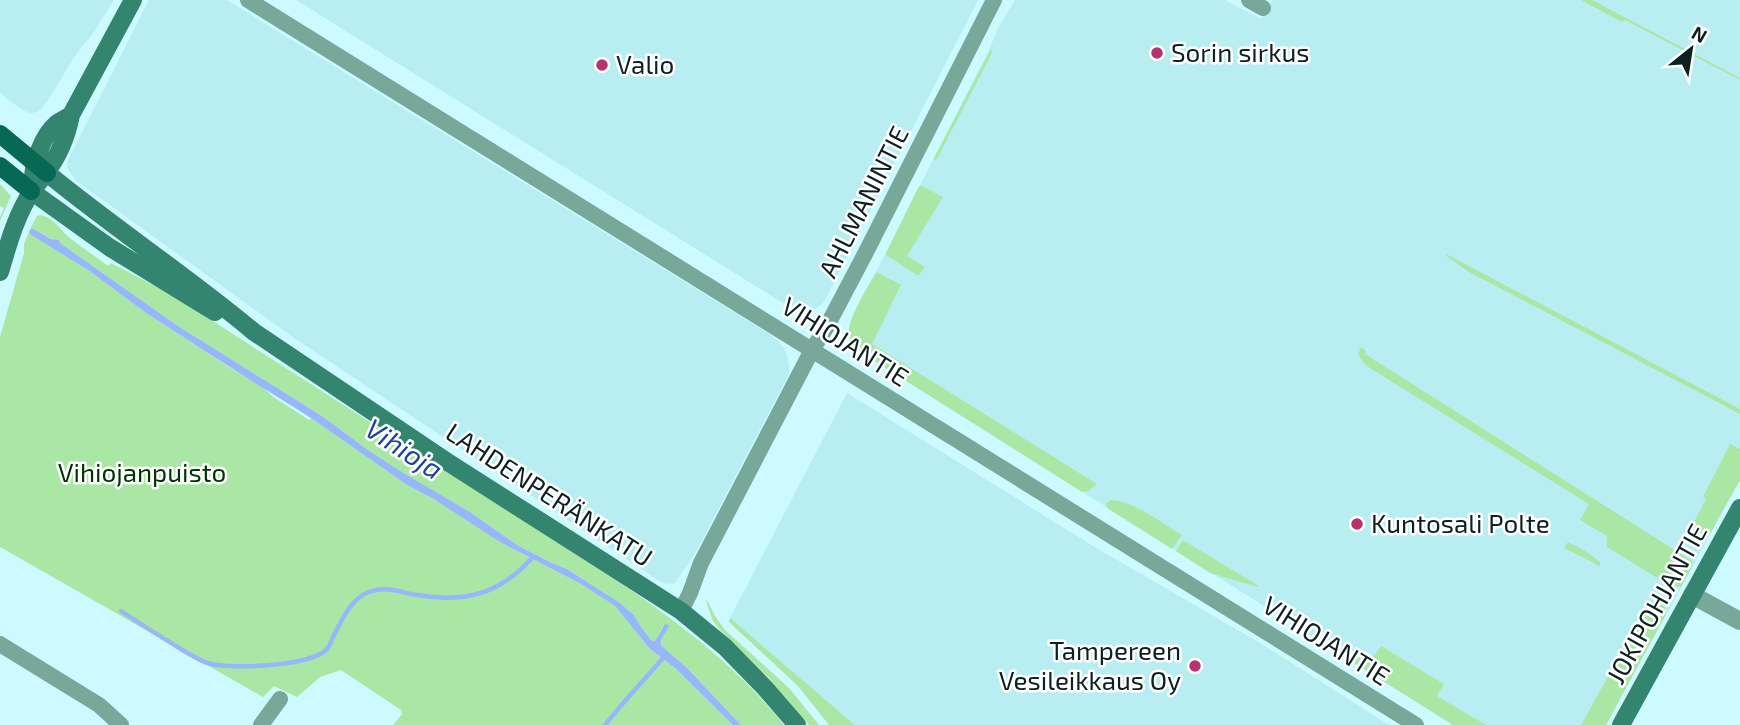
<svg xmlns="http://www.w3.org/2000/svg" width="1740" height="725" font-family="'Exo 2',sans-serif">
	<rect width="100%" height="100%" fill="#cdfafe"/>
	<!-- built -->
	<path fill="#b8edf2" d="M0 0H114L93 33 74 57 55 89 42 109 37 112 31 113 22 110 0 93Z
		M149 0H227L771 335 778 341 784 348 787 356 789 366V374L697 550 675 583 667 584 661 582 297 340 75 180 67 167 68 160Z
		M296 0H978L824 302 815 309 807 311 791 307 783 303Z
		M1015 0H1225L1261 19 1272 0H1740V480L1606 725H1453L857 350 850 339 849 331 851 321 989 50 998 28Z
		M847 393 1093 546 1260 643 1389 725H855L730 618Z"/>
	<!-- green -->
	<path fill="#aae7a5" d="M1581 0H1592L1740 78V80L1625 20 1622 22Z
		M991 49 992 53 937 159 933 160Z
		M0 184 11 196 0 221V217L4 208 0 206Z
		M919 186H922L943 197 907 256 925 267 919 275H917L886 255V253Z
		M40 215C55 218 60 230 71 239 83 248 96 257 108 266L111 263 174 296 631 590C689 631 739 669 784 725H741L688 669 661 645 660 639 668 628 664 625 655 641 651 640 641 627 634 615 620 603 567 569 550 562 517 545 470 512 402 472 368 450 322 416 178 326 60 243 59 240H54L32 228 30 229 37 216Z
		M29 232 88 270 146 313 232 369 255 382 265 389 272 396 309 420 311 418 407 485 432 498 498 541 581 584 615 606 649 648 676 669 733 725H393L402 714 401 710 341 670 320 677 297 697 274 686 263 697 0 547V337L24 253V244Z
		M1446 254 1740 409V414L1469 272 1445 255Z
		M877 272 901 285 872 344 1097 484 1088 491 1082 492 857 350C852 344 849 337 849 329 850 317 870 281 877 272Z
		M1361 347 1366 351 1365 354 1692 561 1693 565 1681 587 1669 585 1607 547V536L1580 520 1589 504 1365 365 1358 354Z
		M1730 444 1740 449V480L1711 532 1706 535 1691 528 1706 499 1703 497Z
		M1111 500C1134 501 1162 523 1182 535L1172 549 1107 508 1106 504Z
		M1183 540 1259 586 1258 587 1210 573 1176 551Z
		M1568 542 1587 552 1600 562V566L1564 548Z
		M707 600 715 616 725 630 789 688 819 725H809L770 679 721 631 713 621 706 601Z
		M1653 601 1665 607 1666 614 1606 725H1581L1649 603Z
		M730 618 855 725H829L798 686 729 622Z
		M1381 646 1444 684 1437 696 1486 725H1453L1343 656 1370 660 1373 655 1374 656Z"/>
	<!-- water -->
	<path fill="#98b7fa" d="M32 228 51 239 59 240 60 243 178 326 322 416 368 450 402 472 470 512 517 545 550 562 567 569 620 603 634 615 641 627 651 640 655 641 665 624 669 625C668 633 659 636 661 645L688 669 741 725H733L676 669 649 648 615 606 581 584 498 541 432 498 407 485 311 418 214 357 146 313 88 270 30 234 29 231Z"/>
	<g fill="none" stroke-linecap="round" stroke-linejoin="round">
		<!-- stream -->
		<path stroke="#98b7fa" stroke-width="4.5" d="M121 611C142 625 163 638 184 651 192 655 200 661 208 663 229 670 313 666 327 649 330 645 332 639 334 635 344 616 353 594 376 590 390 587 403 593 417 595 465 603 500 594 532 558
			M605 725 624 702 666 655"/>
		<!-- minor -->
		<path stroke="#77a899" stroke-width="16" d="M248 0 1416 725
			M1249 0 1263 8
			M681 611 690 593 701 563 812 350 826 328 865 254 994 0
			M0 644 99 705 121 725
			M261 725 280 699"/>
		<!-- tertiary -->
		<path stroke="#77a899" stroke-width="18" d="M1692 595 1740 621"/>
		<!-- secondary -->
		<path stroke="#338570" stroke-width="18" d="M47 173C114 228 187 276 254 332L446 461 681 611 725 647 765 688 797 725
			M33 177C34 161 43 135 56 124 60 121 66 118 71 115
			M31 191 109 247 215 312
			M0 272C8 245 16 215 32 191 36 185 41 180 45 174 58 157 67 136 71 115L133 0
			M1621 725 1740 508"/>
		<!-- primary -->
		<path stroke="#076854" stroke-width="18" d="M0 134 47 173
			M0 166 31 191"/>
	</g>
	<!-- markers -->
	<g fill="#b83171" stroke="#fff" stroke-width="2.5">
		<circle cx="1157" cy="53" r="7"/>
		<circle cx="602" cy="65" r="7"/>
		<circle cx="1357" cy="524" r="7"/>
		<circle cx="1195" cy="666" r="7"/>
	</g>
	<g text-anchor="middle" stroke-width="5" stroke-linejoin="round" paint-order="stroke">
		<!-- poi labels -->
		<g font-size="26" fill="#0f2021" stroke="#fff" text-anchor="start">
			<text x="1171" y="62">Sorin sirkus</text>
			<text x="616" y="74">Valio</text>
			<text x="1371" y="533">Kuntosali Polte</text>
			<text x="1181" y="660" text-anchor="end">Tampereen<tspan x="1181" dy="30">Vesileikkaus Oy</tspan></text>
		</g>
		<!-- street labels -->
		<g font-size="26" fill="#0f2021" stroke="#fff">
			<text transform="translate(864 202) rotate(-63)" y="9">AHLMANINTIE</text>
			<text transform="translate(845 342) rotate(32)" y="9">VIHIOJANTIE</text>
			<text transform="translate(549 495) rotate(33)" y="9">LAHDENPERÄNKATU</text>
			<text transform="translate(1657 604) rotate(-61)" y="9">JOKIPOHJANTIE</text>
			<text transform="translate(1326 641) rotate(32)" y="9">VIHIOJANTIE</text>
		</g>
		<!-- park labels -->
		<g font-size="26" fill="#003402" stroke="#fff">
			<text x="142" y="482">Vihiojanpuisto</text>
		</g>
		<!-- water labels -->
		<g font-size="28" font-style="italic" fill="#1f429f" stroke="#fff">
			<text transform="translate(404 449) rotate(33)" y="10">Vihioja</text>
		</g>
	</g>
	<!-- north arrow -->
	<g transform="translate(1691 49) rotate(30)" stroke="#ffffff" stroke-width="5" paint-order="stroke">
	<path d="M0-5L12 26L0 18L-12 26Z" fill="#0f2021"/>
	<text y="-10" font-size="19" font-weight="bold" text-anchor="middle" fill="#0f2021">N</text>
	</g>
</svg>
